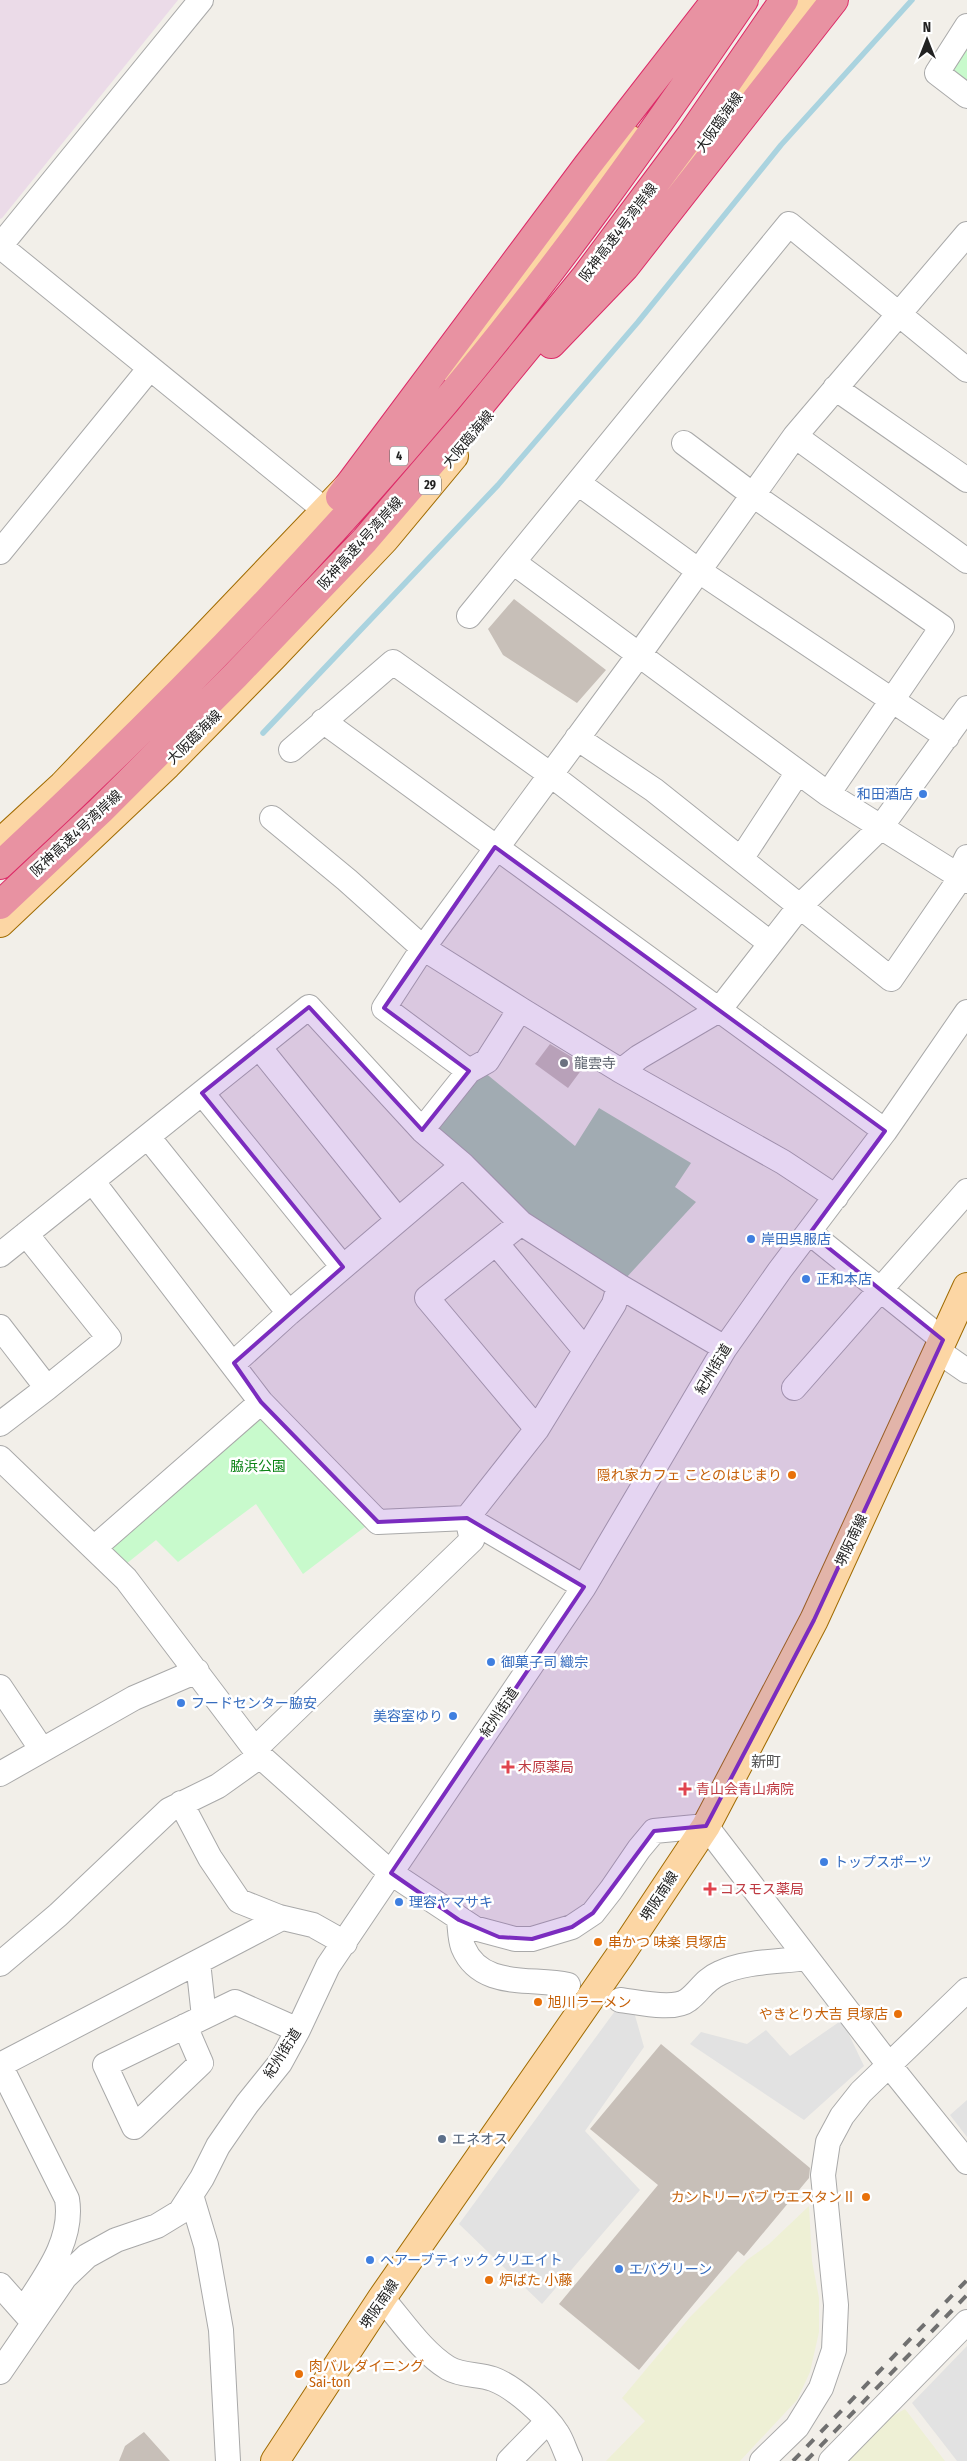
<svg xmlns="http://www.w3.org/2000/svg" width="967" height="2461" font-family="'Fira Sans Condensed','Noto Sans JP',sans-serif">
	<rect width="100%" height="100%" fill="#f2efe9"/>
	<!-- industrial -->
	<path fill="#ebdbe8" d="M0 0H178L2 218 0 219Z"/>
	<!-- farmland -->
	<path fill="#eef0d5" d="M809 2206 812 2261 819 2298V2332L810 2372 797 2400 740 2461H606L645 2421 622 2398 689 2318 747 2260 769 2244Z
		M905 2409 945 2461H844L889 2418Z"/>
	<!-- cemetery -->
	<path fill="#aacbaf" d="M484 1072 575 1146 599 1108 691 1163 675 1187 696 1202 626 1278 530 1217 435 1130Z"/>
	<!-- park -->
	<path fill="#c8facc" d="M967 36V90L943 73Z
		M261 1414 366 1526 303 1574 256 1504 178 1562 156 1540 126 1564 106 1547Z"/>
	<!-- parking -->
	<path fill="#e2e2e2" d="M615 2011 634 2012 644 2047 585 2131 640 2190 542 2304 459 2224Z
		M842 2020 864 2066 804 2120 690 2044 701 2032 747 2044 766 2030 790 2056Z
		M967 2100V2137L950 2115Z
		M967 2346V2461H957L912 2403Z"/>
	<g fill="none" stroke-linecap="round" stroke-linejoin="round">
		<!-- stream -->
		<path stroke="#aad3df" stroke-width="5.5" d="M263 733 498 485 638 322 781 145 912 0"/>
	</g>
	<!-- building -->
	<path fill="#c7bfb8" d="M514 599 606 670 577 703 503 655 488 629Z
		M550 1044 585 1065 568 1088 535 1064Z
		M661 2044 810 2168 809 2178 744 2256 738 2251 639 2370 559 2304 658 2185 590 2129Z
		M144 2432 170 2461H119L125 2446Z"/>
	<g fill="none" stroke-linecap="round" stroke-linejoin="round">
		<defs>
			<path id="minor" d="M967 26 937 73 967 96
				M0 246 326 511
				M0 246 201 0
				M835 388 967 480
				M795 436 967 561
				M684 443 753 495 942 627 828 794
				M578 483 699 571 947 737
				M0 552 150 368
				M513 562 828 794 967 881
				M469 616 789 224 967 370
				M323 721 885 1131
				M577 738 654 790 891 979 961 877 962 867 967 857
				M291 750 393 662 551 775 770 943
				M272 818 347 880 423 948 520 1009
				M741 859 798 772
				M259 1047 398 1220
				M469 1071 487 1061 520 1009 621 1071 783 1162 836 1197
				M621 1071 639 1057 719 1010 800 906 881 827 967 708
				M202 1093 343 1267
				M422 1130 469 1071 384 1008 423 948 638 656 795 436 967 234
				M148 1137 289 1313
				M521 1223 427 1298 537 1429
				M810 1233 943 1340
				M26 1234 109 1338 47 1388
				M496 1243 585 1350
				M0 1255 309 1007 422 1130 463 1165 521 1223 619 1286 614 1304 537 1429 467 1518 378 1522 261 1402 93 1182
				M619 1286 725 1348
				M0 1327 47 1388 0 1424
				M938 1351 967 1371
				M234 1363 289 1313 463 1165
				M794 1388 967 1191
				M0 1458 126 1579 260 1756 391 1873 474 1928 515 1939H532L572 1927 593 1913 611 1890 639 1849 654 1831 706 1826 889 2065 967 2162
				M467 1518 584 1587
				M94 1548 261 1402
				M0 1687 42 1750
				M255 1749 472 1540 467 1518
				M0 1774 134 1698 197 1671
				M181 1803 210 1858 239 1901 279 1917 313 1925 345 1943
				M459 1920C460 1928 460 1939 463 1947 481 1990 532 1977 568 1985
				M198 1962 204 2017
				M0 1964 58 1915 169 1810 218 1786 260 1756
				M620 2000C637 2002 674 2011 688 2000 700 1991 704 1980 720 1973 745 1961 779 1962 807 1958
				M185 2026 201 2063 134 2127 105 2065 235 2002 298 2030
				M0 2065 278 1920 279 1917
				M0 2065 67 2199C74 2241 44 2278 23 2311
				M191 2195 206 2245 221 2330 228 2461
				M0 2285 33 2322
				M382 2298C402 2321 422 2352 448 2368 462 2376 478 2374 493 2379 513 2386 546 2415 557 2433 563 2442 565 2452 570 2461
				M0 2372 65 2277 87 2256 116 2240 157 2226 180 2212 202 2178 218 2146 247 2104 280 2063 298 2030 328 1966 584 1587 725 1348 780 1270 885 1131 967 1012
				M509 2461 547 2422
				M762 2461 797 2427 821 2388 834 2350 836 2305 823 2175 828 2142 842 2116 861 2092 967 1990
				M831 2461 967 2322"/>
			<path id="major" d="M673 186 805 0
				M452 368 631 140
				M0 843 63 785 355 479
				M0 923 167 765 273 657 385 539 454 456
				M275 2461 382 2298 621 1954 706 1826 814 1620 967 1287"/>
			<path id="highway" d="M551 344 625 267 834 0
				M340 497 587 166 716 0
				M0 865C156 721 305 568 442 406 551 277 649 139 744 0
				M0 905 101 810 235 676 365 540 468 420 586 276 691 135 784 0"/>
		</defs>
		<!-- minor casing -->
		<use href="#minor" stroke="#a9a9a9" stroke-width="26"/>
		<!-- major casing -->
		<use href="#major" stroke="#a06b00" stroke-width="30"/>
		<!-- highway casing -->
		<use href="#highway" stroke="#dc2a67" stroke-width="30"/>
		<!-- minor -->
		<use href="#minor" stroke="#fff" stroke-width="24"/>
		<!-- major -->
		<use href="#major" stroke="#fcd6a4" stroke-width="28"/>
		<!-- highway -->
		<use href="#highway" stroke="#e892a2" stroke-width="28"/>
		<!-- rail -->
		<path stroke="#707070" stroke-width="4" stroke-dasharray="10 10" stroke-linecap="butt" d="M793 2461 967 2280
			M806 2461 967 2295"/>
	</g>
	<!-- marked area -->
	<path fill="#7b2cbf" fill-opacity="0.2" stroke="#7b2cbf" stroke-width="4" stroke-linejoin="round" d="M495 847 885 1131 810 1233 943 1340 814 1620 706 1826 654 1831 593 1913 572 1927 532 1939 499 1937 459 1920 391 1873 584 1587 467 1518 378 1522 261 1402 234 1363 343 1267 202 1093 309 1007 422 1130 469 1071 384 1008Z"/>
	<!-- markers -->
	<g fill="#3f7fe0" stroke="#fff" stroke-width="2">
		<circle cx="923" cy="794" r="5"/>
		<circle cx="751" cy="1239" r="5"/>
		<circle cx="806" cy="1279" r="5"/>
		<circle cx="491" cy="1662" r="5"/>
		<circle cx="181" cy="1703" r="5"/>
		<circle cx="453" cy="1716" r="5"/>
		<circle cx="824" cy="1862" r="5"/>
		<circle cx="399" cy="1902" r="5"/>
		<circle cx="370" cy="2260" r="5"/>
		<circle cx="619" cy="2269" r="5"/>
	</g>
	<circle fill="#6b7280" stroke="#fff" stroke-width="2" cx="564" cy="1063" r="5"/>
	<g fill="#e8710a" stroke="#fff" stroke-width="2">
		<circle cx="792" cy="1475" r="5"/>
		<circle cx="598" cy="1942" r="5"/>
		<circle cx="538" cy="2002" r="5"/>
		<circle cx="898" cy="2014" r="5"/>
		<circle cx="866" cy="2197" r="5"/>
		<circle cx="489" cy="2280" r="5"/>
		<circle cx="299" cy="2374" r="5"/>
	</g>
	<g fill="#e0444e" stroke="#fff" stroke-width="2">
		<path d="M505.5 1759.5h5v5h5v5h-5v5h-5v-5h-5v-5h5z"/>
		<path d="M682.5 1781.5h5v5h5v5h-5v5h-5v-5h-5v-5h5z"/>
		<path d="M707.5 1881.5h5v5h5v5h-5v5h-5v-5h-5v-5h5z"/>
	</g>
	<circle fill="#5c6f8a" stroke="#fff" stroke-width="2" cx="442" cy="2139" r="5"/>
	<g text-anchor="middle" stroke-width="5" stroke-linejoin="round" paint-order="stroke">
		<!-- shield labels -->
		<g fill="#fff" stroke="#646464" stroke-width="1">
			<rect x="390" y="446.5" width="18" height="19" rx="4"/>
			<rect x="419" y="475.5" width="22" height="19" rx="4"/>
		</g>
		<g font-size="12" font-weight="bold" fill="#222">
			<text x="399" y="460">4</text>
			<text x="430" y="489">29</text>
		</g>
		<!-- street labels -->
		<g font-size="14" fill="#222" stroke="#fff">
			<text transform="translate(719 122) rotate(-55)" y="5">大阪臨海線</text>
			<text transform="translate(618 232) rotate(-53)" y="5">阪神高速4号湾岸線</text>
			<text transform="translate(468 439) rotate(-50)" y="5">大阪臨海線</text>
			<text transform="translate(360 543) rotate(-48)" y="5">阪神高速4号湾岸線</text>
			<text transform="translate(194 737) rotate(-45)" y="5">大阪臨海線</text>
			<text transform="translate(76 833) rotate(-43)" y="5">阪神高速4号湾岸線</text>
			<text transform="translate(713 1369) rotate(-59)" y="5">紀州街道</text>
			<text transform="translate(851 1540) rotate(-65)" y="5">堺阪南線</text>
			<text transform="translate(499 1712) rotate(-56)" y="5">紀州街道</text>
			<text transform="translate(659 1896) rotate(-57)" y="5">堺阪南線</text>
			<text transform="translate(282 2053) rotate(-57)" y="5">紀州街道</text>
			<text transform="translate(379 2304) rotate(-56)" y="5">堺阪南線</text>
		</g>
		<!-- shop labels -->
		<g font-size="14" fill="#366cbe" stroke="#fff" text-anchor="start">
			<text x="913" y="799" text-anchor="end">和田酒店</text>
			<text x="761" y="1244">岸田呉服店</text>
			<text x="816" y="1284">正和本店</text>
			<text x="501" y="1667">御菓子司 織宗</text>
			<text x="191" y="1708">フードセンター脇安</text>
			<text x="443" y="1721" text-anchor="end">美容室ゆり</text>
			<text x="834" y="1867">トップスポーツ</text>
			<text x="409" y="1907">理容ヤマサキ</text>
			<text x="380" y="2265">ヘアーブティック クリエイト</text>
			<text x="629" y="2274">エバグリーン</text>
		</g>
		<!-- worship labels -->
		<g font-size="14" fill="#5b616d" stroke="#fff" text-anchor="start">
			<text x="574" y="1068">龍雲寺</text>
		</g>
		<!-- park labels -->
		<g font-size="14" fill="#0c8416" stroke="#fff">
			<text x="258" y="1471">脇浜公園</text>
		</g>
		<!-- food labels -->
		<g font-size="14" fill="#c56008" stroke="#fff" text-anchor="start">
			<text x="782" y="1480" text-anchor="end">隠れ家カフェ ことのはじまり</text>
			<text x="608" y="1947">串かつ 味楽 貝塚店</text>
			<text x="548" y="2007">旭川ラーメン</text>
			<text x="888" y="2019" text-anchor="end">やきとり大吉 貝塚店</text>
			<text x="856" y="2202" text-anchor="end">カントリーパブ ウエスタンⅡ</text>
			<text x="499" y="2285">炉ばた 小藤</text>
			<text x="309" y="2371">肉バル ダイニング<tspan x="309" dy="16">Sai-ton</tspan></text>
		</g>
		<!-- health labels -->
		<g font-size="14" fill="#be3a42" stroke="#fff" text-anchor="start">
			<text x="518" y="1772">木原薬局</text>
			<text x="696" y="1794">青山会青山病院</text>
			<text x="720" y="1894">コスモス薬局</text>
		</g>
		<!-- service labels -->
		<g font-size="14" fill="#4e5e75" stroke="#fff" text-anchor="start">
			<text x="452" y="2144">エネオス</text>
		</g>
		<!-- neighbourhood labels -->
		<g font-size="15" fill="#555" stroke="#fff">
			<text x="766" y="1767">新町</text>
		</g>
	</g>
	<!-- north arrow -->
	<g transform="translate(927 40)" stroke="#ffffff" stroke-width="4" paint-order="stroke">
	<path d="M0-4L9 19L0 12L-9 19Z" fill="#222222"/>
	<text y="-8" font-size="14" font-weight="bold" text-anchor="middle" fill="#222222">N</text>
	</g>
</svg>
